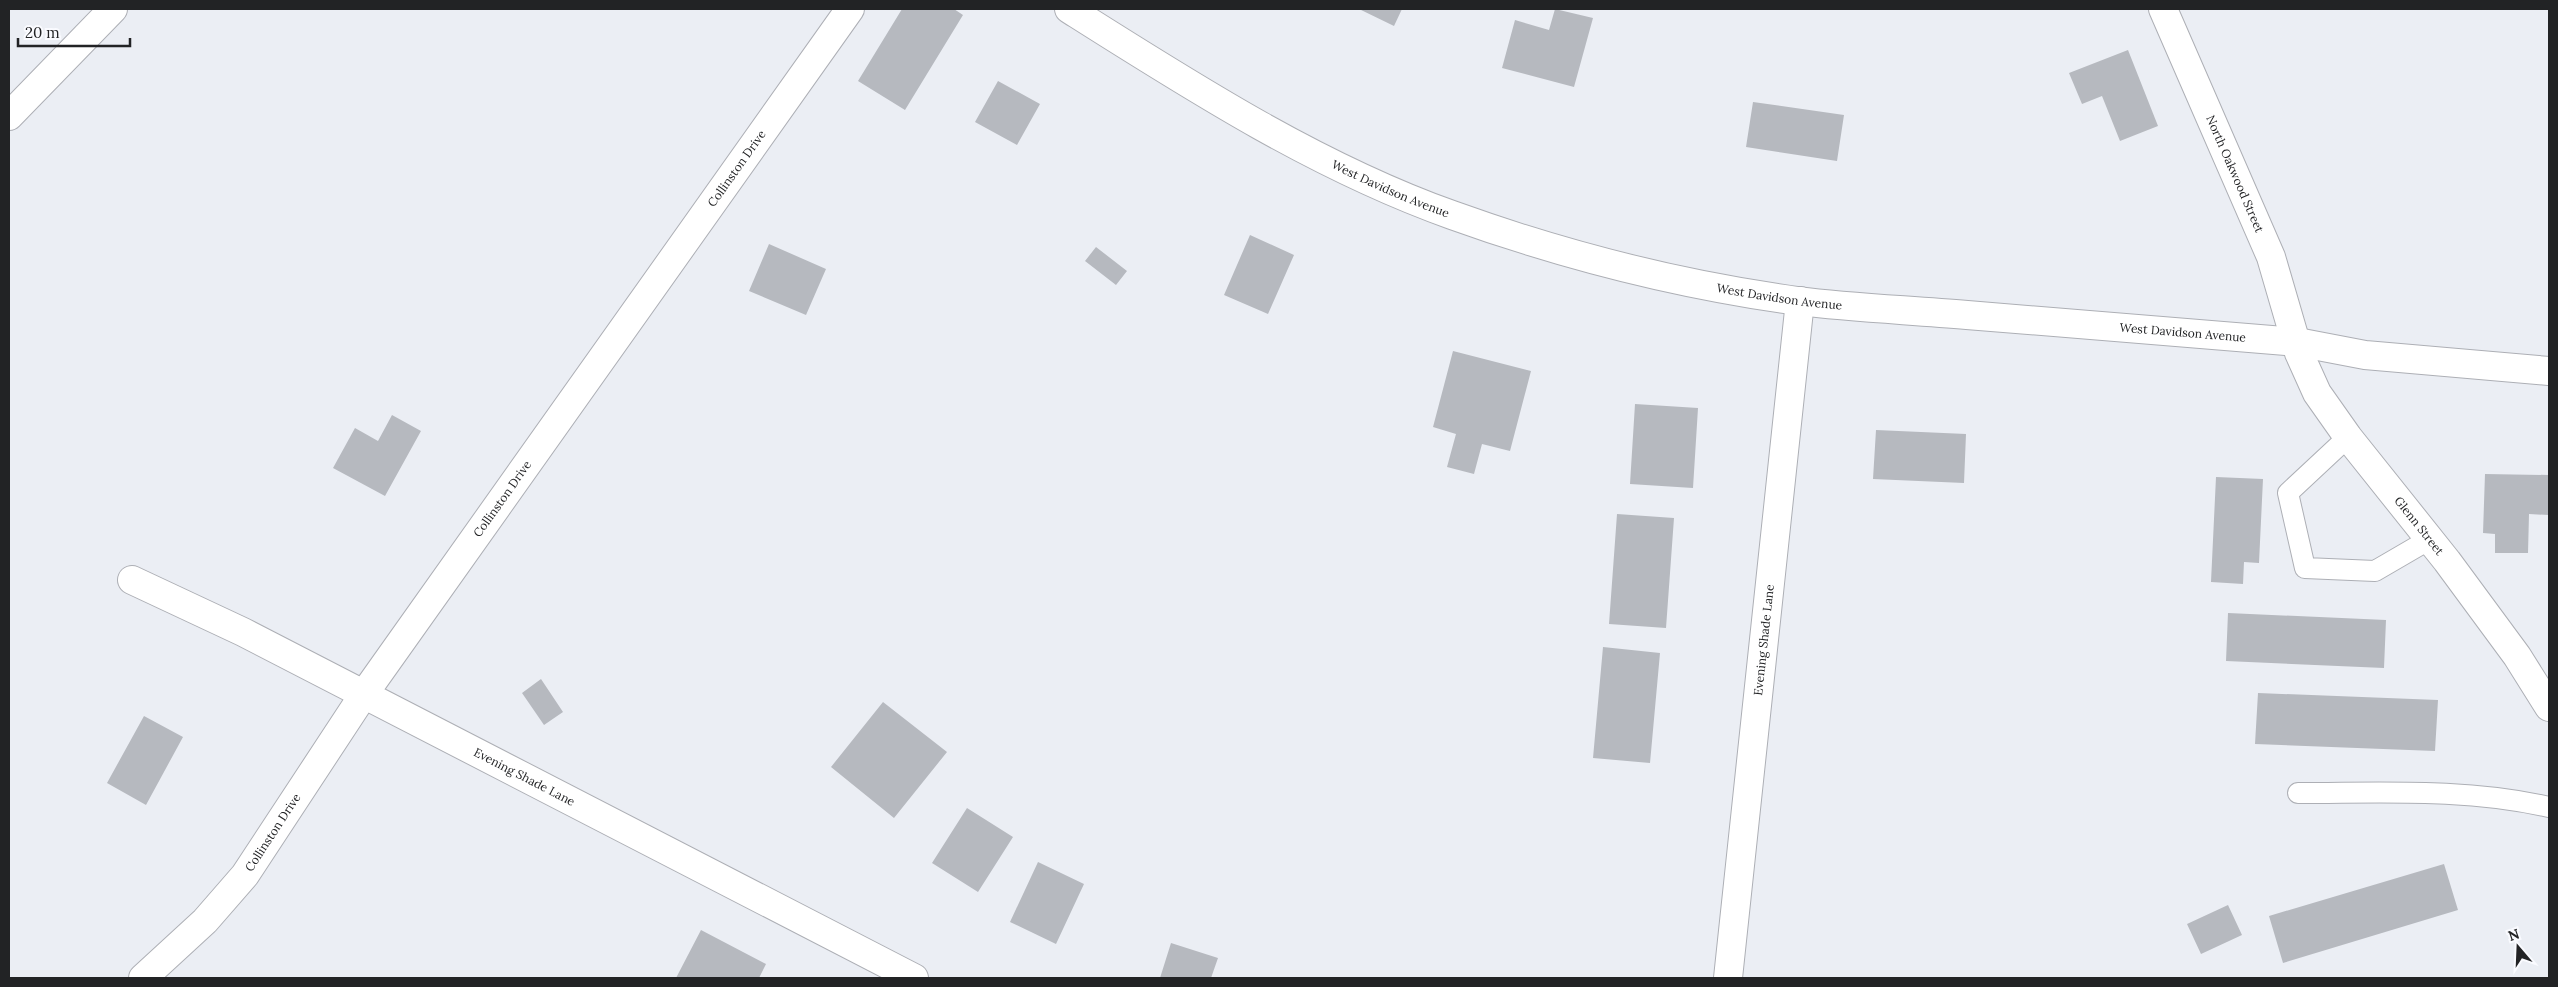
<svg xmlns="http://www.w3.org/2000/svg" width="2558" height="987" font-family="Lora,serif">
	<rect width="100%" height="100%" fill="#ebeef4"/>
	<!-- building -->
	<path fill="#b6b9bf" d="M902 9H954L963 15 905 110 858 81Z
		M1359 9H1402L1394 26Z
		M1555 9 1593 18 1574 87 1502 68 1515 20 1549 30Z
		M2128 50 2158 126 2120 141 2102 96 2082 104 2069 73Z
		M998 81 1040 104 1017 145 975 122Z
		M1753 102 1844 115 1837 161 1746 147Z
		M1250 235 1294 255 1268 314 1224 295Z
		M769 244 826 269 806 315 749 291Z
		M1096 247 1127 271 1116 285 1085 261Z
		M1453 351 1531 371 1510 451 1482 444 1474 474 1447 467 1456 434 1433 427Z
		M1635 404 1698 408 1693 488 1630 484Z
		M392 415 421 431 385 496 333 468 355 428 378 441Z
		M1876 430 1966 434 1964 483 1873 479Z
		M2485 474 2549 475V515L2529 514 2528 553H2495V534L2483 533Z
		M2216 477 2263 479 2259 563 2244 562 2243 584 2211 582Z
		M1617 514 1674 518 1666 628 1609 624Z
		M2228 613 2386 620 2384 668 2226 661Z
		M1603 647 1660 653 1650 763 1593 758Z
		M541 679 563 712 544 725 522 693Z
		M2258 693 2438 700 2435 751 2255 744Z
		M883 702 947 752 894 818 831 767Z
		M144 716 183 737 146 805 107 783Z
		M967 808 1013 837 978 892 932 863Z
		M1038 862 1084 884 1056 944 1010 922Z
		M2444 864 2458 910 2283 963 2269 916Z
		M2228 905 2242 935 2201 954 2187 924Z
		M701 930 766 964 759 978H676Z
		M1171 943 1218 958 1211 978H1160Z"/>
	<g fill="none" stroke-linecap="round" stroke-linejoin="round">
		<defs>
			<path id="lane" d="M2348 437 2288 493 2305 568 2375 571 2430 539
				M2298 793C2382 793 2467 788 2549 807"/>
			<g id="street">
				<path id="s1" d="M2163 9 2271 257 2299 353 2317 393 2348 437 2447 561 2517 656 2549 707"/>
				<path d="M9 116 113 9"/>
				<path id="s2" d="M132 580 243 632 914 978"/>
				<path id="s3" d="M143 978 205 921 245 875 364 694 850 9"/>
				<path id="s4" d="M1728 978 1800 301"/>
			</g>
			<g id="secondary">
				<path id="s5" d="M1069 9C1189 85 1317 167 1452 215 1563 255 1681 285 1798 301 1854 308 1911 310 1967 315 2077 324 2187 333 2297 342L2365 355 2549 371"/>
			</g>
		</defs>
		<!-- lane casing -->
		<use href="#lane" stroke="#adafb5" stroke-width="22"/>
		<!-- street casing -->
		<use href="#street" stroke="#adafb5" stroke-width="30"/>
		<!-- secondary casing -->
		<use href="#secondary" stroke="#adafb5" stroke-width="30"/>
		<!-- lane -->
		<use href="#lane" stroke="#fff" stroke-width="20"/>
		<!-- street -->
		<use href="#street" stroke="#fff" stroke-width="28"/>
		<!-- secondary -->
		<use href="#secondary" stroke="#fff" stroke-width="28"/>
	</g>
	<g text-anchor="middle" stroke-width="4" stroke-linejoin="round" paint-order="stroke">
		<!-- street labels -->
		<g font-size="12" fill="#222325" stroke="#fafbff">
			<text dy="4" stroke="none"><textPath href="#s3" startOffset="1006">Collinston Drive</textPath></text>
			<text dy="4" stroke="none"><textPath href="#s1" startOffset="180">North Oakwood Street</textPath></text>
			<text dy="4" stroke="none"><textPath href="#s5" startOffset="369">West Davidson Avenue</textPath></text>
			<text dy="4" stroke="none"><textPath href="#s5" startOffset="774">West Davidson Avenue</textPath></text>
			<text dy="4" stroke="none"><textPath href="#s5" startOffset="1179">West Davidson Avenue</textPath></text>
			<text dy="4" stroke="none"><textPath href="#s3" startOffset="601">Collinston Drive</textPath></text>
			<text dy="4" stroke="none"><textPath href="#s1" startOffset="582">Glenn Street</textPath></text>
			<text dy="4" stroke="none"><textPath href="#s4" startOffset="340">Evening Shade Lane</textPath></text>
			<text dy="4" stroke="none"><textPath href="#s2" startOffset="439">Evening Shade Lane</textPath></text>
			<text dy="4" stroke="none"><textPath href="#s3" startOffset="196">Collinston Drive</textPath></text>
		</g>
	</g>
	<!-- border -->
	<rect width="2558" height="987" fill="none" stroke="#222325" stroke-width="20"/>
	<!-- north arrow -->
	<g transform="translate(2518 947) rotate(341)" stroke="#fafbff" stroke-width="4" paint-order="stroke">
	<path d="M0-4L9 19L0 12L-9 19Z" fill="#222325"/>
	<text y="-8" font-size="14" font-weight="bold" text-anchor="middle" fill="#222325">N</text>
	</g>
	<!-- scale -->
	<path d="M18 38v8h112v-8" fill="none" stroke="#222325" stroke-width="2.5"/>
	<text x="25" y="38" font-size="15" fill="#222325" stroke="#fafbff" stroke-width="4" paint-order="stroke">20 m</text>
</svg>
